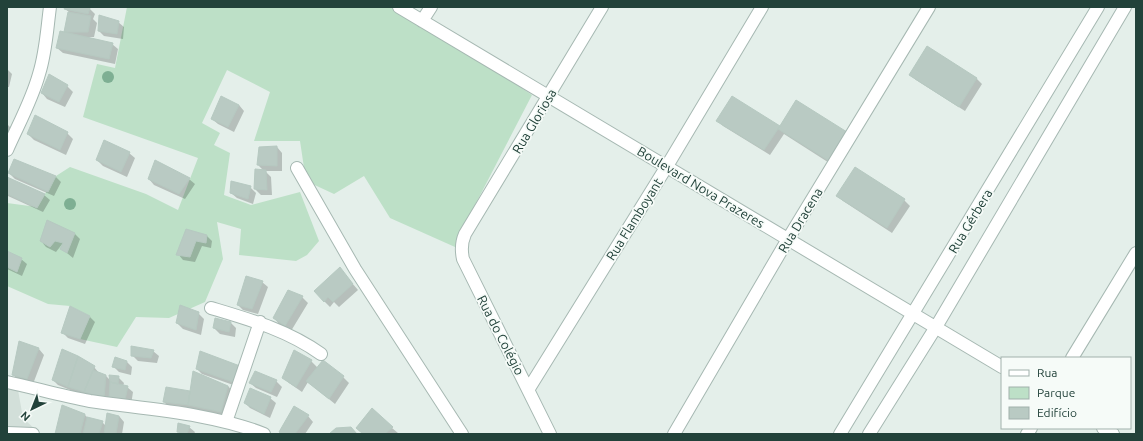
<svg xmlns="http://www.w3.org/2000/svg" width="1143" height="441" font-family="Ubuntu,sans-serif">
	<rect width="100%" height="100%" fill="#e4efea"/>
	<!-- built -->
	<path fill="#d2dfd9" d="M7 387 18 390 23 418 40 434H7Z"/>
	<!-- green -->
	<path fill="#bde0c7" d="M127 7H399L532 95 461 232 455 247 390 218 364 176 334 194 306 181 300 141H254L270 92 227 70 202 123 220 133 214 145 230 153 224 195 251 205 300 192 319 241 307 255 296 261 239 255 241 229 217 222 223 259 205 302 169 318 136 317 117 347 80 339 90 316 70 306 48 304 7 286V203L37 207 56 176 70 167 146 194 178 210 198 158 83 117 97 64 115 68Z"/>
	<!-- shadow -->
	<path fill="#0003" d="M66 7H88L95 14 93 19 97 23 94 37H87L112 44 118 49 115 64 63 53 57 48 64 33 69 12 65 9Z
		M118 22 124 27 123 39 104 36 99 31Z
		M927 47 977 79 982 84 965 111 916 80 910 75Z
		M7 69 12 74 9 87H7Z
		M67 86 73 92 65 107 47 99 42 93Z
		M239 105 244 111 234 132 218 124 212 119Z
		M718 121 780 127 852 139 834 166 784 134 770 155 723 126Z
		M7 124 12 129 7 144Z
		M67 133 73 139 66 155 34 140 28 134Z
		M277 147 282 153V171H265L271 177 272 195H261L255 189 264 171 258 165 260 148Z
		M129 153 135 158 127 177 103 166 97 160Z
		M9 173 56 177 61 182 54 196 15 179Z
		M7 179 44 195 50 200 43 212 8 196Z
		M149 179H189L195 184 185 199 154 185Z
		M250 187 256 193 253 204 237 198 231 193Z
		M837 196 904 200 910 206 892 233 843 201Z
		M186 230 207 236 212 241 211 248 202 246 195 262 183 260 178 254Z
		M75 234 80 239 73 258 62 249 63 243 56 252 46 247 41 241Z
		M7 252 21 259 27 264 22 276 7 269Z
		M340 269 358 290 339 307 334 302 330 307 324 301Z
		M262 282 268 287 258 314 243 310 238 305Z
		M289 291 302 297 308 303 291 331 279 324 274 318Z
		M198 313 204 319 201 335 183 329 177 323Z
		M90 317 95 322 85 344 68 338 63 333Z
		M231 323 236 328 235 337 220 334 214 328Z
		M39 349 44 355 33 384 19 380 13 375Z
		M153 351 159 356 157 363 138 361 132 355Z
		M311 361 318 368 343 377 349 383 335 404 308 382 302 392 289 383 283 377Z
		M127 362 132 367 131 375 119 372 113 366Z
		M94 367 99 373 106 376 110 380 118 377 124 383 123 386 127 387 133 392 131 405 109 403 75 392 58 385 53 380Z
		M240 367 239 387 202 374 197 369Z
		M276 381 282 387 277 397 256 388 250 383Z
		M228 386 233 392 227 417 170 408 164 402 167 388 191 392Z
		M270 398 276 403 270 418 250 408 245 403Z
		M63 406 85 415 89 419 102 422 106 426 119 416 124 422 122 434H56Z
		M308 416 313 422 305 434H282Z
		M189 427 195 432 194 434H181L178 431Z
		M392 428 398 433 397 434H364Z"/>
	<!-- building -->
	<path fill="#b9cac3" stroke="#b6c9c1" d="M65 7H88L90 8 88 14 64 9Z
		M68 12 91 16 88 32H64Z
		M99 15 119 21 117 34 98 31Z
		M60 31 113 43 109 59 56 48Z
		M927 46 977 78 959 107 909 75Z
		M49 74 68 85 59 102 41 93Z
		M221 96 239 105 228 127 211 119Z
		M732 96 780 126 764 150 716 121Z
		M796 100 847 132 829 161 778 129Z
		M35 115 68 132 60 150 27 134Z
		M104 140 130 152 121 172 96 160Z
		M277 146V166L257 165 259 147Z
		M14 159 56 176 48 192 8 173Z
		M155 160 190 178 179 194 148 179Z
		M855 167 905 199 887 228 836 196Z
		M255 169 266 170 267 190 254 189Z
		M7 177 45 194 37 208 7 194Z
		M231 181 251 186 248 199 230 193Z
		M47 220 75 233 67 253 60 249 63 243 55 241 50 247 40 241Z
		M186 229 207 235 206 243 196 241 190 257 176 255Z
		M7 251 22 258 17 272 7 267Z
		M340 267 353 284 333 302 328 297 324 302 314 291Z
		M246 276 263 281 252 309 237 305Z
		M288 290 303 296 285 326 273 318Z
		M180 305 199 312 196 330 176 323Z
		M70 306 90 316 80 339 61 333Z
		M215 318 231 322 229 332 213 328Z
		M19 341 39 348 27 379 12 375Z
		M131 346 154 350 151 358 131 356Z
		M62 349 78 356 68 387 52 380Z
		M294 350 312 360 296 387 282 378Z
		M200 351 240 366 233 382 196 369Z
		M78 356 95 366 84 392 68 387Z
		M115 357 127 361 125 370 112 367Z
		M323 360 344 376 329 399 306 381Z
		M93 370 106 375 104 398 84 392Z
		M193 371 228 386 221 412 188 405Z
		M255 371 277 380 271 392 249 383Z
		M109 375 119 376 118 384 110 382Z
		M110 382 128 386 125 400 109 398Z
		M166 387 190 391 188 405 163 402Z
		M250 388 271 397 264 414 244 403Z
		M62 405 85 414 80 434H55Z
		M294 406 309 415 295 434H282L279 432Z
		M372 408 393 427 385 434H363L356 428Z
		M107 413 119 416 116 434H104Z
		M87 417 103 421 99 434H83Z
		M178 423 190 426 187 434 177 432Z
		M351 427 357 434H329L336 428Z"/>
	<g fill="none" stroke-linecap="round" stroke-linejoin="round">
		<defs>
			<path id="minor" d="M399 7 1002 367
				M422 21 431 7
				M7 150C18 125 32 100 39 74 46 52 47 29 50 7
				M297 168 355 269 462 434
				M211 308C251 320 287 330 321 354
				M1072 358 1136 253
				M7 382C35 388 62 396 90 401 145 409 212 413 264 434
				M528 390 667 166 762 7
				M226 422 260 322
				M1103 428 1113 434
				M7 433 33 434
				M550 434 463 259C461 250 461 243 465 234L602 7
				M674 434 788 239 929 7
				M840 434 1098 7
				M869 434 936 327 1125 7
				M1027 434 1031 428"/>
		</defs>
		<!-- minor casing -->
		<use href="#minor" stroke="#a6b8b2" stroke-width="14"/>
		<!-- minor -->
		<use href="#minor" stroke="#fff" stroke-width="12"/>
	</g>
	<!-- trees -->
	<g fill="#7eaf93">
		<circle cx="108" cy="77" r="6"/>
		<circle cx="70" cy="204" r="6"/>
	</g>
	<g text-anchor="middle" stroke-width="3.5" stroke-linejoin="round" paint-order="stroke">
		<!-- street labels -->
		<g font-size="13" fill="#22423a" stroke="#f6fbf8">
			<text transform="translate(534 121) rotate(-59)" y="5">Rua Gloriosa</text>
			<text transform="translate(701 187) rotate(31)" y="5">Boulevard Nova Prazeres</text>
			<text transform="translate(634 219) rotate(-58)" y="5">Rua Flamboyant</text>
			<text transform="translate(800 220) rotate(-59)" y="5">Rua Dracena</text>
			<text transform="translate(970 221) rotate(-59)" y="5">Rua Gérbera</text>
			<text transform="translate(501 335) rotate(63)" y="5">Rua do Colégio</text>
		</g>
	</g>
	<!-- border -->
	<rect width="1143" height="441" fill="none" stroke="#22423a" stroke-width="16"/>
	<!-- legend -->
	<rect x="1001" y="357" width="130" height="72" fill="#f6fbf8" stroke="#a1b1ac"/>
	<rect x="1009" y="370" width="20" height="6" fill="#ffffff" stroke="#a1b1ac"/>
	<text x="1037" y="377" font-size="12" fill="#22423a">Rua</text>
	<rect x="1009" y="387" width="20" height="12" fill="#bde0c7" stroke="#a1b1ac"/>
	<text x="1037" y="397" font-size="12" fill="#22423a">Parque</text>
	<rect x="1009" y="407" width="20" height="12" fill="#b9cac3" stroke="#a1b1ac"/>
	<text x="1037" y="417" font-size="12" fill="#22423a">Edifício</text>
	<!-- north arrow -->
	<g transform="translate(32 409) rotate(223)" stroke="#f6fbf8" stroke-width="3" paint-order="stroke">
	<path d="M0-3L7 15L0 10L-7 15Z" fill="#22423a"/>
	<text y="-6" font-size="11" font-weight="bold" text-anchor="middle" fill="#22423a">N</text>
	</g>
</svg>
